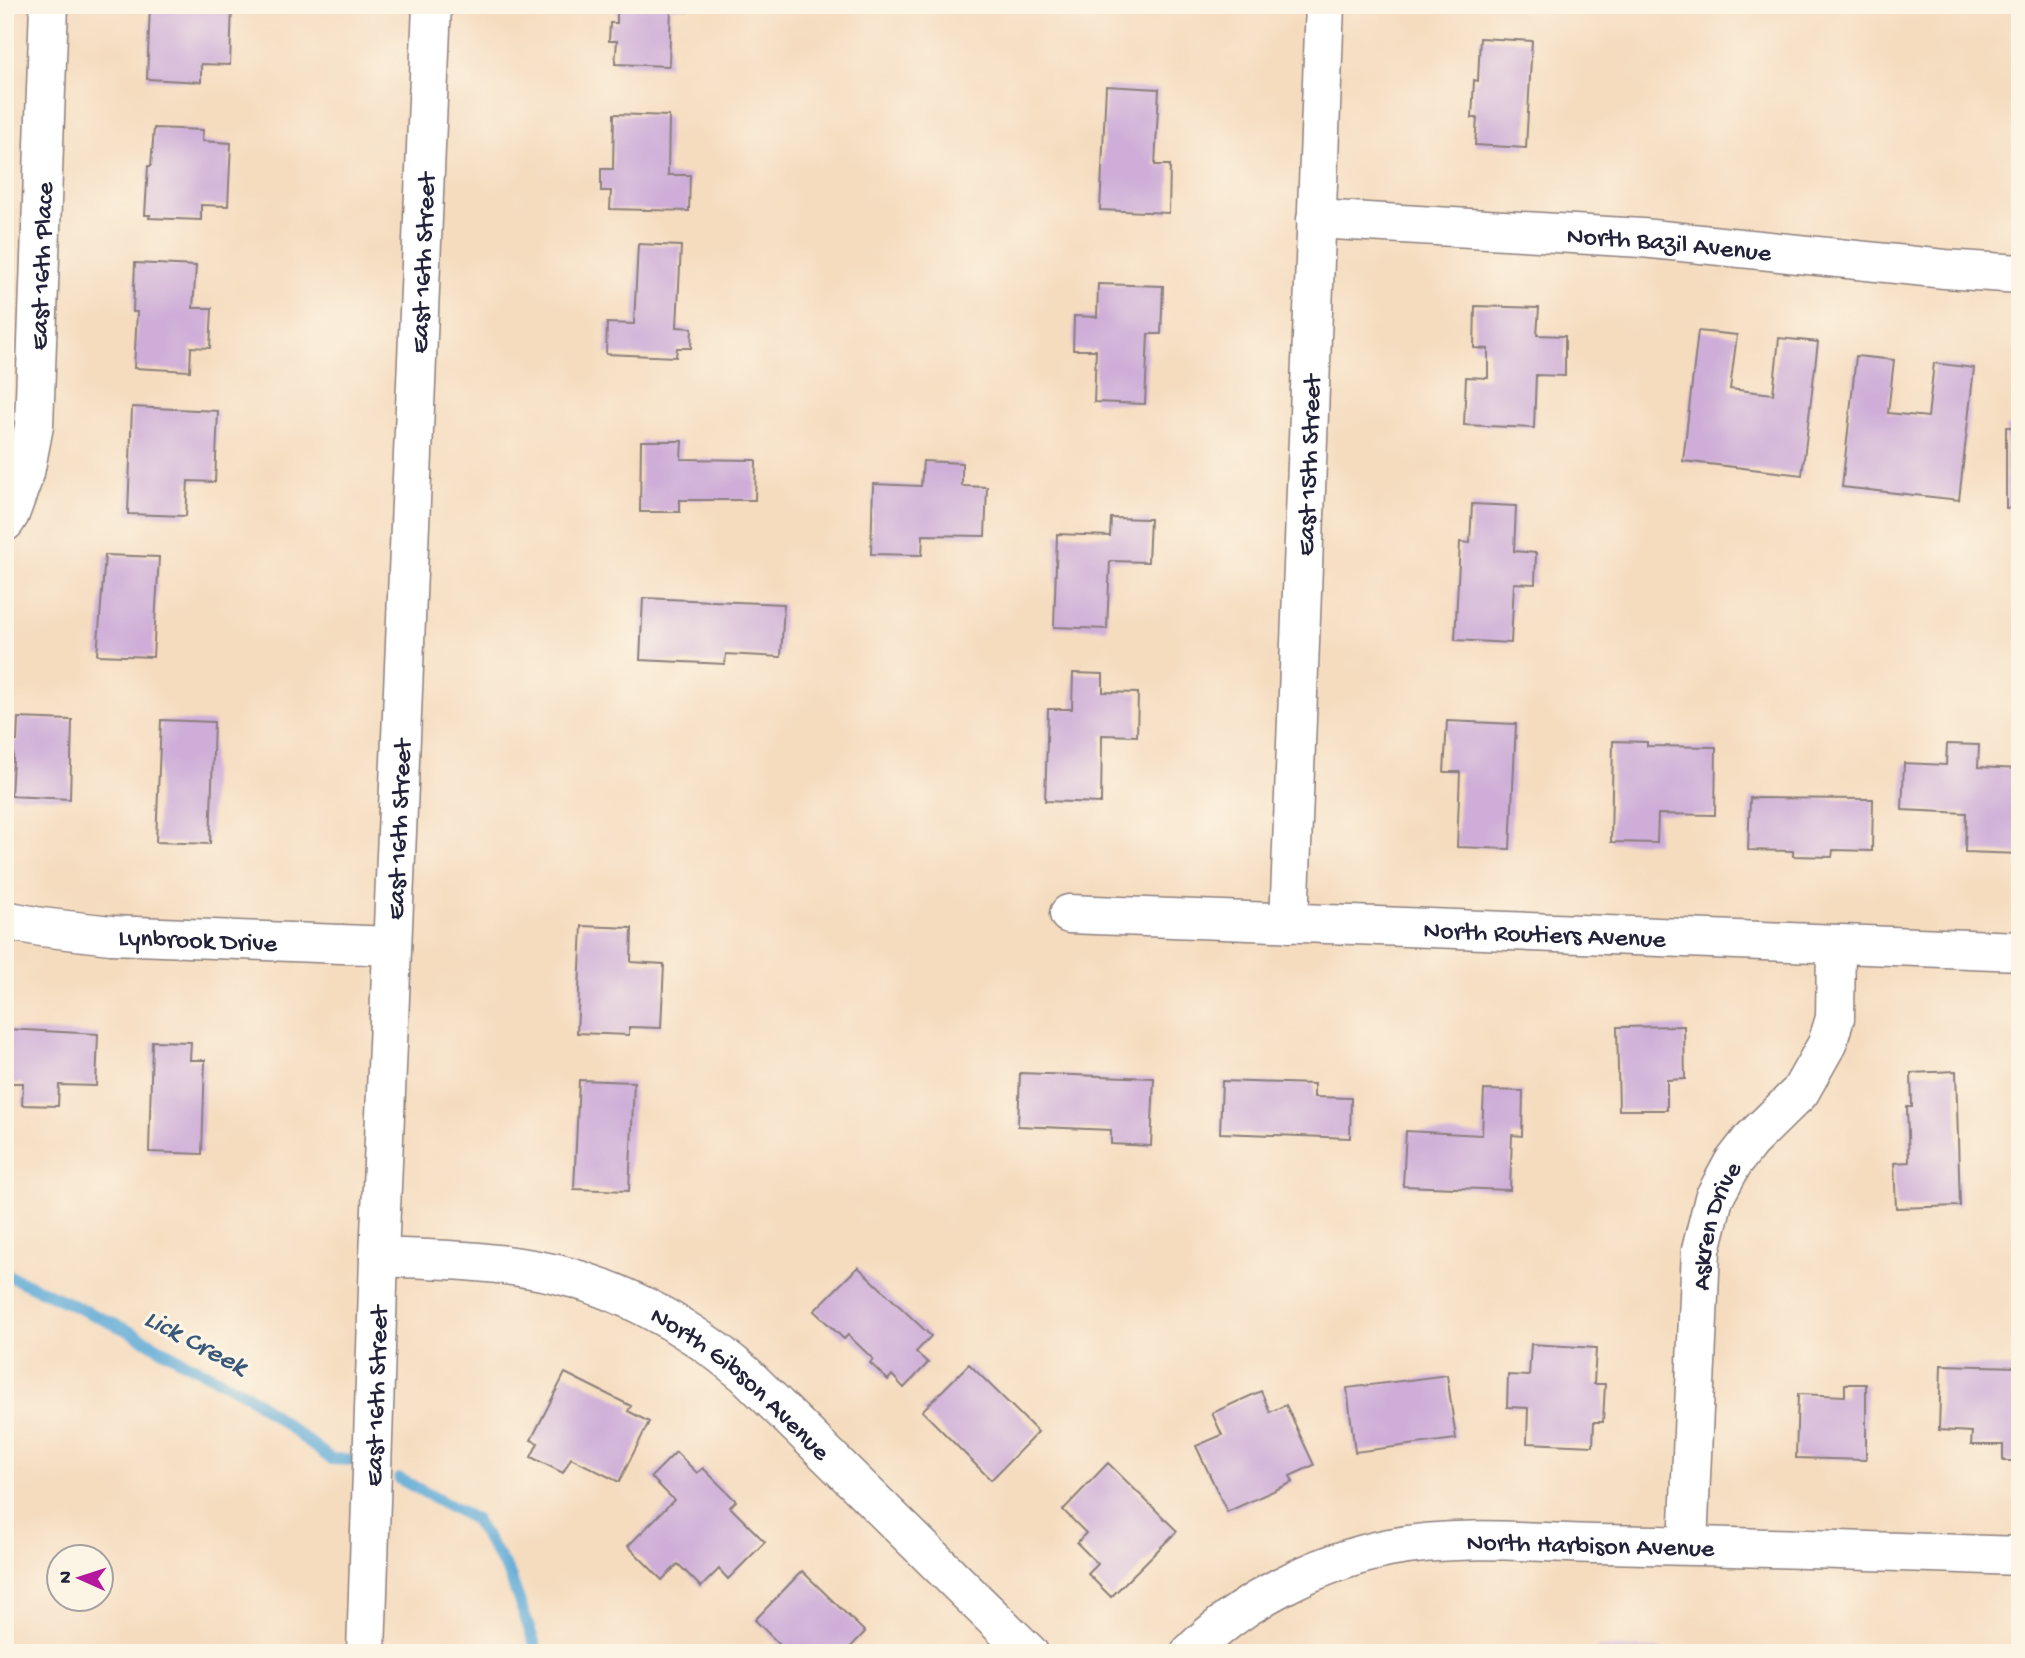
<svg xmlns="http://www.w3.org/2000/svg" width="2025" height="1658" font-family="'Gochi Hand',sans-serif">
	<rect width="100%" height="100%" fill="#fcf5e5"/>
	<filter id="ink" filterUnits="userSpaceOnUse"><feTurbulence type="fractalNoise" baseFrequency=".0143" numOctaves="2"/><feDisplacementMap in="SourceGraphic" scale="14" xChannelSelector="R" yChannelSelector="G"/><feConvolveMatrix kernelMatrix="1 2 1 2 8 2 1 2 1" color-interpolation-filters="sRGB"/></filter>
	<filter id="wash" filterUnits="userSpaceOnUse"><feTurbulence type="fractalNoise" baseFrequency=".00686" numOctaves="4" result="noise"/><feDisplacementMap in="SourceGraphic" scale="28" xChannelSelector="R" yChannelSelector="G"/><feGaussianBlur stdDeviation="1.57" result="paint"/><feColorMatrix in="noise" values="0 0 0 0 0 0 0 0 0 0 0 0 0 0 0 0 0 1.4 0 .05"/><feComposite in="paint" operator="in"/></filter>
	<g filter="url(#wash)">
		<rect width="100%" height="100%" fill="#f5dcbf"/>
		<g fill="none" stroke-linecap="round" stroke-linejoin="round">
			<!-- stream -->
			<path stroke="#5eaad7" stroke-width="12" d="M5 1274 129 1331 184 1362 245 1393 331 1459 355 1460
				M400 1479 474 1519 509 1573 538 1653"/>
		</g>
		<g id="blocks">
			<!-- building -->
			<path fill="#ceaed8" d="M150 5H232L230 65 201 64V82L147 79Z
				M617 5H689V8H671L669 66 615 64 617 41H609L610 23H617Z
				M1480 38 1532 41 1526 148 1475 145 1477 118H1472L1474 80 1478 81Z
				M1106 86 1159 89 1155 165H1170L1169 213 1100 210Z
				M614 114 669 116 668 175H690L689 211 610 209 611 191H601V169H613Z
				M154 128 203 130 202 141 231 143 228 206 201 205V220L149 218 150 215H145L148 166H151Z
				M638 244 681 246 677 327 692 328 691 348H677L676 357 606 354 607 323 634 324Z
				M135 263 196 266 193 308H212L210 348 191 347 190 371 134 368 137 312H133Z
				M1098 284 1163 286 1161 334H1148L1145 404 1094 402 1096 350H1073L1074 316 1097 317Z
				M1475 306 1539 308 1537 335 1565 336V376L1536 375 1534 428 1464 425 1466 377 1488 378V349L1474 348Z
				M1698 331 1737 335 1730 389 1773 394 1779 338 1818 342 1802 475 1683 461Z
				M1856 356 1894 360 1888 413 1928 417 1934 363 1974 368 1959 500 1842 487Z
				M132 407 218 411 215 482 188 481 186 516 128 514Z
				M2006 427H2020V508H2006Z
				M641 441H682L681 459 756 460 755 500H680V512H640Z
				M923 461 962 463V486L987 487 985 536 923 535 922 555 871 554 873 484 921 486Z
				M1472 504 1516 506 1514 551 1536 553 1535 584 1514 583 1511 643 1455 640 1460 542 1470 543Z
				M1111 518 1150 519 1148 562 1110 561 1107 629 1054 627 1057 534 1110 536Z
				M105 555 159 557 153 657 97 655Z
				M643 598 784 604 781 657 726 654 725 664 640 660Z
				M1073 673 1103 674V692L1138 693 1137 736 1102 735 1101 803 1045 801 1048 709H1072Z
				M18 718 72 720 70 799 11 796 14 741H17Z
				M161 720 214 722 210 844 156 842Z
				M1447 721 1516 724 1510 849 1457 847 1460 772H1444Z
				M1613 741 1647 742V746L1716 747 1715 815 1658 814 1657 843 1611 842Z
				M1947 744 1979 745 1978 767 2020 769V854L1965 852 1966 813 1902 810 1904 763 1946 765Z
				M1750 798 1873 799 1872 851 1833 850 1832 857 1793 856V851L1748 850Z
				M582 926 632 928 631 962 664 964 661 1028 629 1027V1035L577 1033Z
				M1684 1026 1685 1079 1667 1080V1110H1619L1617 1027Z
				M6 1029 98 1034 96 1086 59 1085 58 1106 22 1105 23 1083H5Z
				M152 1041 191 1042 190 1060H205L202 1154 149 1152Z
				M1956 1071 1960 1206 1896 1208 1894 1163 1909 1162 1907 1107H1912L1911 1073Z
				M1020 1073 1154 1078 1151 1146 1111 1144V1130L1018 1126Z
				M579 1080 634 1082 629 1191 574 1189Z
				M1222 1081 1314 1084V1097L1351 1098 1350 1138 1220 1133Z
				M1484 1090 1523 1091 1522 1136 1512 1135 1510 1190 1403 1186 1406 1131 1482 1135Z
				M858 1267 931 1336 916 1352 928 1363 904 1388 892 1375 888 1380 870 1363 873 1359 848 1335 844 1339 814 1311Z
				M1531 1344 1596 1348 1594 1384H1605L1603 1422H1594L1593 1446 1527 1443 1528 1408 1507 1407 1508 1375 1529 1376Z
				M969 1364 1038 1432 991 1480 922 1411Z
				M1941 1365 2020 1367V1461H2003V1445H1971L1972 1432 1939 1430Z
				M565 1373 631 1406 628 1411 649 1422 619 1482 571 1458 563 1473 531 1457 538 1443 531 1440Z
				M1447 1375 1456 1439 1355 1452 1347 1388Z
				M1845 1384H1866V1460L1796 1458 1798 1394 1845 1396Z
				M1261 1391 1270 1412 1286 1405 1314 1465 1290 1476 1293 1482 1227 1512 1196 1446 1222 1435 1212 1413Z
				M676 1452 697 1473 703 1468 736 1501 730 1507 765 1542 728 1579 719 1569 701 1587 678 1564 662 1580 628 1546 674 1500 651 1477Z
				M1108 1463 1177 1531 1111 1597 1088 1574 1098 1564 1077 1543 1086 1533 1063 1510Z
				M802 1571 865 1632 845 1653H788L755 1620Z
				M1598 1647 1662 1649V1653H1598Z
				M1747 1648 1818 1650V1653H1747Z"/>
		</g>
	</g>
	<g filter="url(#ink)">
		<use href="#blocks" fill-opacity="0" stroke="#8c7f7d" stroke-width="2"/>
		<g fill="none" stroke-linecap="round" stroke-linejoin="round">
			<defs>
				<g id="street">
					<path id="s1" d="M1316 219 1642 238 1945 269 2020 274"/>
					<path id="s2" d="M5 522 10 514 25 473 34 426 49 5"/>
					<path id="s3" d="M1069 914 2020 951"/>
					<path id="s4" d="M5 920 41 927 111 935 392 946"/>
					<path id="s5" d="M1289 923 1325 5"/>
					<path id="s6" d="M379 1257C430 1259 482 1260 532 1269 611 1282 685 1323 745 1374L1029 1653"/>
					<path id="s7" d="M1688 1545 1701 1250 1714 1198 1733 1163 1750 1141 1800 1092 1827 1044 1835 1018 1836 944"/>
					<path id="s8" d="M1190 1653C1243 1600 1316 1563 1389 1548 1456 1535 1528 1542 1595 1544 1737 1546 1878 1551 2020 1556"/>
				</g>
				<g id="secondary">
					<path id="s9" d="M366 1653 379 1257 432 5"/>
				</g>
			</defs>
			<!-- street casing -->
			<use href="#street" stroke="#8c7f7d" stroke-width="41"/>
			<!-- secondary casing -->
			<use href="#secondary" stroke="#8c7f7d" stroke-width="41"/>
			<!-- street -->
			<use href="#street" stroke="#fff" stroke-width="38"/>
			<!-- secondary -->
			<use href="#secondary" stroke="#fff" stroke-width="38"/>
		</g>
	</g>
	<g text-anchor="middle" stroke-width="6" stroke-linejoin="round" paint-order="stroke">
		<!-- street labels -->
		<g font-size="26" fill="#22223b" stroke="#fcf5e5">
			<text dy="9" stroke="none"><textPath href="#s1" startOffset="354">North Bazil Avenue</textPath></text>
			<text dy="9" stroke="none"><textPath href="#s9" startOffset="1391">East 16th Street</textPath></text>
			<text dy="9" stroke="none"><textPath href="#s2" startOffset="261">East 16th Place</textPath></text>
			<text dy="9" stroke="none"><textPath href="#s5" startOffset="458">East 15th Street</textPath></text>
			<text dy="9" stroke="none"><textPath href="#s9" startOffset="824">East 16th Street</textPath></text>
			<text dy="9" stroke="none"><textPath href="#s3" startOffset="476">North Routiers Avenue</textPath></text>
			<text dy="9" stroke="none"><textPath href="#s4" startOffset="194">Lynbrook Drive</textPath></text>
			<text dy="9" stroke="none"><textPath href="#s7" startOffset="322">Askren Drive</textPath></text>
			<text dy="9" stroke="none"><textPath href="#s6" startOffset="396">North Gibson Avenue</textPath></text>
			<text dy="9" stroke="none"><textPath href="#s9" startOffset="257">East 16th Street</textPath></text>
			<text dy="9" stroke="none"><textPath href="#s8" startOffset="430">North Harbison Avenue</textPath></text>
		</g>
		<!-- water labels -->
		<g font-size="28" font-style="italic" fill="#3a5879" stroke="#fcf5e5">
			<text transform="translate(197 1340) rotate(28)" y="10">Lick Creek</text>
		</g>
	</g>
	<!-- margin -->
	<rect width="2025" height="1658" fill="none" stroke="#fcf5e5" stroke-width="28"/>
	<!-- north arrow -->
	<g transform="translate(80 1578) rotate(273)"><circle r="33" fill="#fcf5e5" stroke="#a5a1a1" stroke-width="2"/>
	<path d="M0-5L12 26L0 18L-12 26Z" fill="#b5179e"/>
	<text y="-10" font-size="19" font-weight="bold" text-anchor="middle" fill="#22223b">N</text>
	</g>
</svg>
